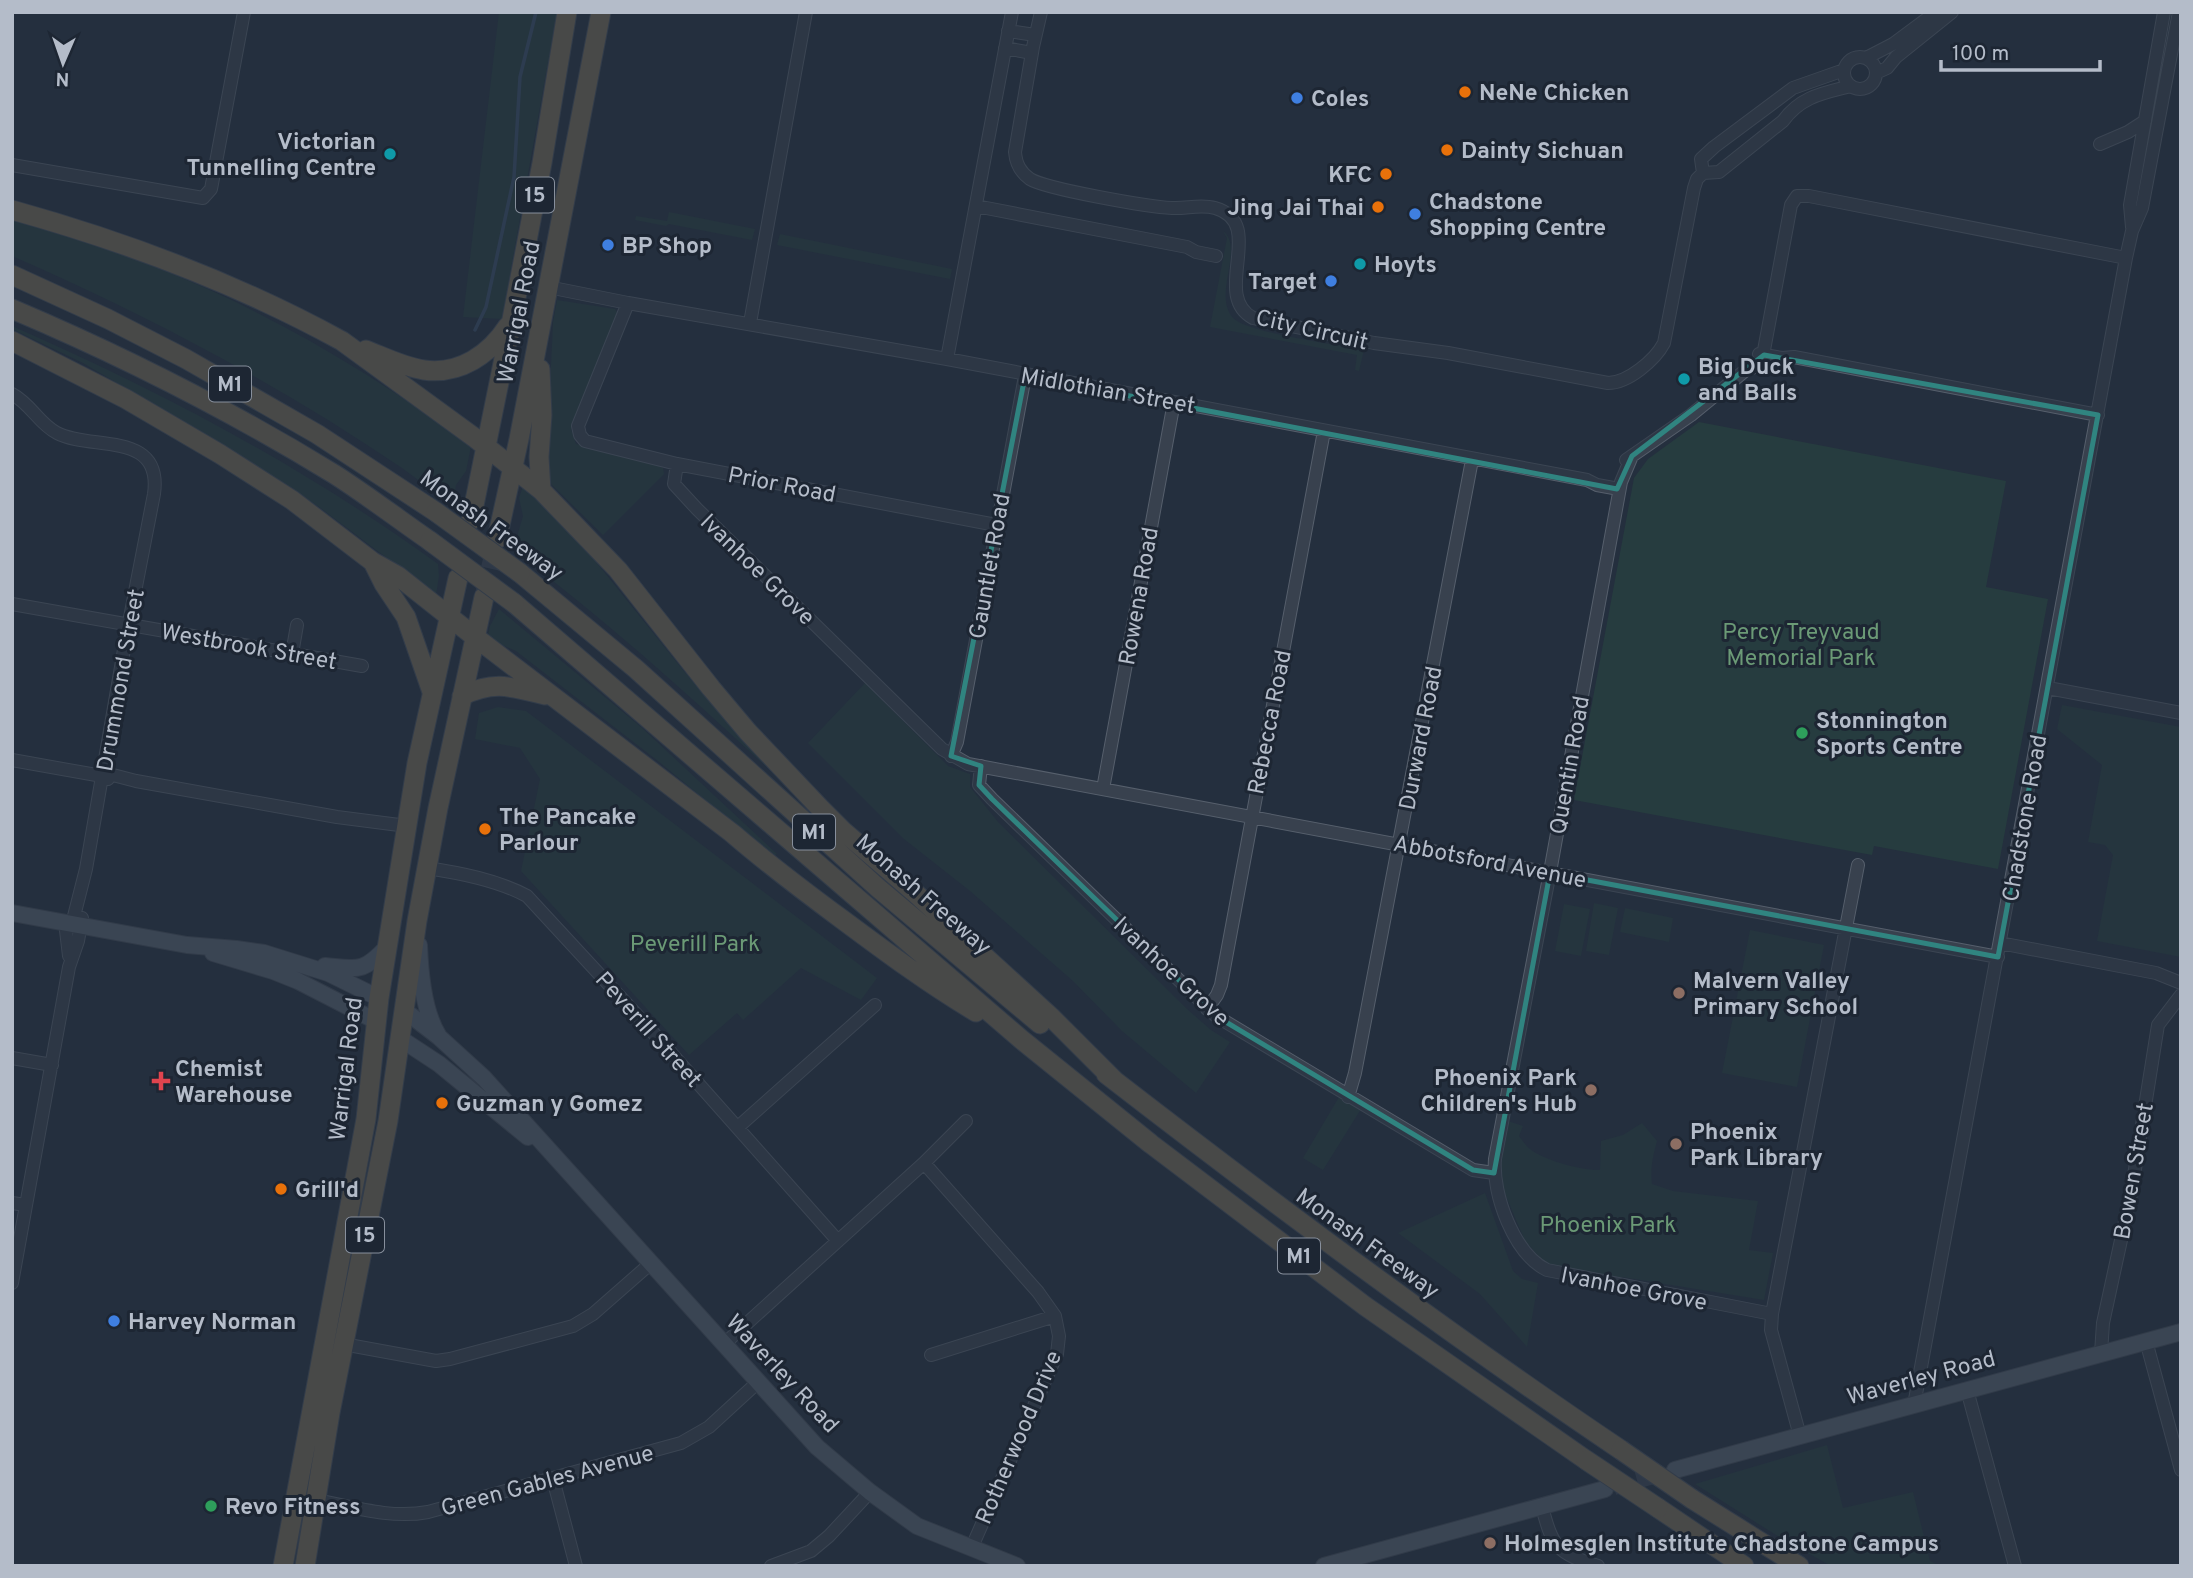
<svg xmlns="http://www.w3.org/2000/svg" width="2193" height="1578" font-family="Overpass,sans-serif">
	<rect width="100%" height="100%" fill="#242f3e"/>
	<!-- green -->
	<path fill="#263c3f" d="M499 12H557L502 319 463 317Z
		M669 212 755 229 752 240 669 224 666 226 635 220 636 216 667 221Z
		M12 217C79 240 147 261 212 291 304 333 390 386 471 446L466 471 456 485 453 507C435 494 419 480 402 468 279 385 148 315 12 256Z
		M1223 231C1245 248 1212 295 1233 318 1248 333 1339 345 1364 350L1359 371 1355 370 1357 355 1210 327 1227 238Z
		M780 234 952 269 950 279 777 245Z
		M557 300 615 309 618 314 571 429 576 444 658 465 663 468 664 474 603 535 552 485 546 474 553 322Z
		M12 326C163 392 304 467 438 564L439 576 436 595 319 507 243 457 83 363 12 329Z
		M1699 422 2006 481 1986 587 2048 599 1998 869 1874 846 1872 855 1574 800 1634 478 1648 459Z
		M523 486 584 547 683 670 711 703 774 770 773 773C689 695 605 619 513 550L523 516 519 498Z
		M499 609 641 727 777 854 773 856 658 761 516 651 502 645 501 646 488 636 490 626Z
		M865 683 948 766 970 774V787L998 822 1187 1009 1211 1030 1230 1042 1196 1093 1122 1031 1073 981 970 891 904 839 808 743Z
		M2062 705 2181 727V957L2097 941 2113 855 2105 845 2088 842 2102 765 2057 729Z
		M498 707 526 711 877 978 861 1000 801 968 743 1020 737 1013 689 1055 521 871 540 779 520 748 475 739 479 713Z
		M1594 903 1618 908 1609 955 1586 951Z
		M1564 904 1590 909 1581 956 1555 951Z
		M1625 908 1673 918 1669 942 1620 932Z
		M1750 930 1824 945 1797 1087 1722 1073Z
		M1339 1097 1361 1109 1323 1170 1303 1158Z
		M1505 1120 1523 1126 1519 1136C1522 1140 1526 1146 1530 1149 1543 1160 1583 1171 1600 1170L1601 1141 1623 1135 1642 1123 1657 1141C1653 1156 1650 1168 1652 1184L1673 1191 1758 1201 1749 1250 1773 1253 1764 1300 1622 1277 1620 1282 1550 1269 1525 1241 1496 1173Z
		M1485 1193 1513 1271 1522 1279 1538 1283 1527 1347 1480 1294 1398 1233Z
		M1827 1445 1843 1508 1913 1492 1930 1561 1940 1566H1831L1776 1535 1695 1484Z"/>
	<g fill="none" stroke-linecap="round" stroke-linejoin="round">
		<!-- stream -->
		<path stroke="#394c67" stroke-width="3.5" d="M475 330 486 307 514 177 520 77 536 12"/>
		<!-- major-tunnel -->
		<path stroke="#3a4453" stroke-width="16" stroke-dasharray="16 8" stroke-linecap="butt" d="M1614 1487 1664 1473"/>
		<!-- highway-tunnel -->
		<path stroke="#3a4453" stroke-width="19" stroke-dasharray="19 10" stroke-linecap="butt" d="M484 597 497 540"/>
		<defs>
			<path id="minor" d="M1041 12 1033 47 1015 152C1016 164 1020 172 1030 179 1046 189 1149 207 1172 208 1186 209 1200 204 1215 208 1268 223 1210 295 1253 318L1374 343 1448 353 1608 383C1628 383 1655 360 1664 343L1694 188 1697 179 1703 173 1701 159 1714 147 1793 88 1844 70
				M1008 31 1035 35
				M1005 48 1032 53
				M1844 73a16 16 0 1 1 32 0a16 16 0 1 1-32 0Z
				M1866 58 1893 44 1936 12
				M1876 73 1887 68 1896 57 1952 12
				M2100 144 2128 132 2145 121
				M12 165 203 198 211 189 244 12
				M1703 173 1719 172 1783 121C1801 96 1824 93 1851 86
				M976 206 1187 247 1196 252 1216 256
				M2132 227 2130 205 2164 12
				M548 287 628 303
				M750 323 806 12
				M1759 354 1782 358 1794 357 2098 415
				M947 359 1012 12
				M1747 369 1755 367 1762 361 1791 205 1797 196H1809L2126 258
				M12 394C31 404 39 424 57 433 91 451 163 430 154 494L126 638 86 869 72 924
				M1632 456 1621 482 1550 872 1495 1159C1492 1194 1514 1254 1547 1270L1772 1314
				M1626 460 1691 415 1747 369 1750 365
				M677 464 674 484 697 509 942 749 968 764 1998 957
				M996 525 677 464 585 441 580 435 578 426 628 303 947 359 1587 480 1597 485 1619 489
				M12 604 362 666
				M292 654 297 625
				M2048 688 2181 713
				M951 756 957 742 1025 376
				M12 760 102 776 108 779
				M981 766 979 785 992 799 1216 1016 1473 1170 1494 1173
				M102 776 109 774 136 781 337 817 407 826
				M1103 789 1174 402
				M427 868C460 873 497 880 527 896L648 1027 838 1241
				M65 922 69 956
				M2000 943 2156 973 2181 983
				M1207 1009 1217 995 1221 985 1324 431
				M12 1058 52 1065
				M1348 1097 1355 1073 1472 460
				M738 1127 875 1005
				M924 1163 1038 1292 1055 1316 1059 1336 1057 1354 971 1549
				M12 1203 26 1205
				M12 1283 69 967 78 941 82 918
				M2146 1341 2181 1470
				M343 1344 436 1361 450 1359 573 1326 593 1314 650 1264
				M723 1345 924 1163 966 1121
				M2101 1353 2103 1323 2131 1194 2158 1025 2181 995
				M931 1355 1055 1316
				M1967 1390 2015 1566
				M1914 1405 2126 258 2132 231 2142 208 2179 12
				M1800 1436 1771 1330 1772 1314 1858 865
				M553 1479 576 1566
				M316 1500C353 1507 391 1519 428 1512L681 1443 709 1427 757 1383
				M1542 1507C1553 1548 1557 1553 1598 1566
				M771 1566 811 1551 829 1536 870 1492"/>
			<path id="major" d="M12 913 187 945 236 949 264 953 328 973 379 998
				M419 945C420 972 424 1012 438 1035
				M213 953 273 971 298 981 376 1021
				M325 966C358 969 363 973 387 947
				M405 1011 439 1037 484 1078 817 1447 870 1492 917 1526 1017 1566
				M401 1039 439 1064 528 1137
				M1675 1470 2181 1332
				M1324 1566 1605 1489"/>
			<path id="highway" d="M12 210C127 242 238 284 342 341L475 438 541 490 618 570 711 688 748 732 821 809 843 831 914 892 1051 1017 1115 1081
				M12 275 108 319 186 359 317 434 436 512
				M12 309C123 356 231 411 334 474 367 495 398 519 430 541
				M12 341 126 399 220 454 292 500 373 562 398 576 475 637 732 833C768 864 805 892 843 920 886 952 929 984 976 1012
				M366 350C384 357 404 367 424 370 460 375 490 354 508 326
				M540 369 542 415 539 457 541 490
				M471 520 512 319 542 163 567 12
				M497 539 519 439 601 12
				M373 562 384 584 406 617 432 692
				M520 573 636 669 878 888 1040 1024
				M514 603 1022 1040 1151 1144 1365 1306 1586 1460
				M462 696C494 680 512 687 545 695
				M1106 1074C1274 1204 1444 1331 1621 1450
				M1692 1499 1799 1566
				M1658 1508 1744 1566
				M283 1566 366 1119 379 998 417 763 458 578
				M305 1566 330 1413 388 1121 417 921 438 808 484 597"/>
		</defs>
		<!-- minor casing -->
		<use href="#minor" stroke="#565f6c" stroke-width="14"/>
		<!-- major casing -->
		<use href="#major" stroke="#414a57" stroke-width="18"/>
		<!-- highway casing -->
		<use href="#highway" stroke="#434c59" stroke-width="21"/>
		<!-- minor -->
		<use href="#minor" stroke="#38414e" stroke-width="12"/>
		<!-- major -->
		<use href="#major" stroke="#56606e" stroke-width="16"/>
		<!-- highway -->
		<use href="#highway" stroke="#746855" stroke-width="19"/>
		<defs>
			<path id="highway-bridge" d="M436 512 520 573
				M430 541 514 603
				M1621 1450 1692 1499
				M1586 1460 1658 1508"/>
		</defs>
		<!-- highway-bridge casing -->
		<use href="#highway-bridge" stroke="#434c59" stroke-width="21" stroke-linecap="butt"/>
		<!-- highway-bridge -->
		<use href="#highway-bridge" stroke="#746855" stroke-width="19"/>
	</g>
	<!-- marked area -->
	<path d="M0 0H2193V1578H0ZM1764 355 2098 415 1998 957 1550 873 1494 1173 1473 1170 1216 1016 992 799 979 785 981 766 951 756 1025 376 1617 489 1632 456Z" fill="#242f3e" fill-opacity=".55" fill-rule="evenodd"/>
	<path fill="none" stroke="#308480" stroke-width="5" stroke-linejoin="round" d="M1764 355 2098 415 1998 957 1550 873 1494 1173 1473 1170 1216 1016 992 799 979 785 981 766 951 756 1025 376 1617 489 1632 456Z"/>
	<!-- markers -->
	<g fill="#e8710a" stroke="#1d2633" stroke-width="2.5">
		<circle cx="1465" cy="92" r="7"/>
		<circle cx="1447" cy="150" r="7"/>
		<circle cx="1386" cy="174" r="7"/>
		<circle cx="1378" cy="207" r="7"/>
		<circle cx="485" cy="829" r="7"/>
		<circle cx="442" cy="1103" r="7"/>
		<circle cx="281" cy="1189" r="7"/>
	</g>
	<g fill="#3f7fe0" stroke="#1d2633" stroke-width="2.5">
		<circle cx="1297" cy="98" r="7"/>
		<circle cx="1415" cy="214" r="7"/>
		<circle cx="608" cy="245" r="7"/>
		<circle cx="1331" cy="281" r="7"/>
		<circle cx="114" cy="1321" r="7"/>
	</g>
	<g fill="#0f9aa8" stroke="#1d2633" stroke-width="2.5">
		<circle cx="390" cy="154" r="7"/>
		<circle cx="1360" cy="264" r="7"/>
		<circle cx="1684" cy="379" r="7"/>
	</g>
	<g fill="#2e9e5b" stroke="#1d2633" stroke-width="2.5">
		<circle cx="1802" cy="733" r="7"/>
		<circle cx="211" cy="1506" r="7"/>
	</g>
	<g fill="#8d6e63" stroke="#1d2633" stroke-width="2.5">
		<circle cx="1679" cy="993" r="7"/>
		<circle cx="1591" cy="1090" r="7"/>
		<circle cx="1676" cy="1144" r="7"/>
		<circle cx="1490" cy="1543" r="7"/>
	</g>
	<path fill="#e0444e" stroke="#1d2633" stroke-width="2.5" d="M157.5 1070.5h7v7h7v7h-7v7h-7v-7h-7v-7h7z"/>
	<g text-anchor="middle" stroke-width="6" stroke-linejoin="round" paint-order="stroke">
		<!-- shield labels -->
		<g fill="#1d2633" stroke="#878f9c" stroke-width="2">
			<rect x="516" y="177.5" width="38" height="35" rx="5"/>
			<rect x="209" y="366.5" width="42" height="35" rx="5"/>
			<rect x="793" y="814.5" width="42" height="35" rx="5"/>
			<rect x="346" y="1217.5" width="38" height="35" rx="5"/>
			<rect x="1278" y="1238.5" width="42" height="35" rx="5"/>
		</g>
		<g font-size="21" font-weight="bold" fill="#b4bcc9">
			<text x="535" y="202">15</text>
			<text x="230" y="391">M1</text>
			<text x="814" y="839">M1</text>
			<text x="365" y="1242">15</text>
			<text x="1299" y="1263">M1</text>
		</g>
		<!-- poi labels -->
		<g font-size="23" font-weight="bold" fill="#b4bcc9" stroke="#1d2633" text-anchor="start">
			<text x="1479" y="100">NeNe Chicken</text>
			<text x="1311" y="106">Coles</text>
			<text x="376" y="149" text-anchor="end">Victorian<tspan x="376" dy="26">Tunnelling Centre</tspan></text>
			<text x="1461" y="158">Dainty Sichuan</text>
			<text x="1372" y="182" text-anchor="end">KFC</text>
			<text x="1429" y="209">Chadstone<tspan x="1429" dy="26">Shopping Centre</tspan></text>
			<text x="1364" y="215" text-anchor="end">Jing Jai Thai</text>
			<text x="622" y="253">BP Shop</text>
			<text x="1374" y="272">Hoyts</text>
			<text x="1317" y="289" text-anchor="end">Target</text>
			<text x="1698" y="374">Big Duck<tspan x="1698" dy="26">and Balls</tspan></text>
			<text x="1816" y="728">Stonnington<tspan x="1816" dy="26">Sports Centre</tspan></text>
			<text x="499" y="824">The Pancake<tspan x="499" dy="26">Parlour</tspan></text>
			<text x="1693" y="988">Malvern Valley<tspan x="1693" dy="26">Primary School</tspan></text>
			<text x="175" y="1076">Chemist<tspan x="175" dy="26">Warehouse</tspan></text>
			<text x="1577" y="1085" text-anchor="end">Phoenix Park<tspan x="1577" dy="26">Children's Hub</tspan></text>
			<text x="456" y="1111">Guzman y Gomez</text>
			<text x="1690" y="1139">Phoenix<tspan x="1690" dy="26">Park Library</tspan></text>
			<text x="295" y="1197">Grill'd</text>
			<text x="128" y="1329">Harvey Norman</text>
			<text x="225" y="1514">Revo Fitness</text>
			<text x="1504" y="1551">Holmesglen Institute Chadstone Campus</text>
		</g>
		<!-- street labels -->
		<g font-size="23" fill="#b4bcc9" stroke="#1d2633">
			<text transform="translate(518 312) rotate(-79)" y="8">Warrigal Road</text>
			<text transform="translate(1312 329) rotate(13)" y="8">City Circuit</text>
			<text transform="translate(1108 390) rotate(10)" y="8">Midlothian Street</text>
			<text transform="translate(782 484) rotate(11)" y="8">Prior Road</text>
			<text transform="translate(492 525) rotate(36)" y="8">Monash Freeway</text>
			<text transform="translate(989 566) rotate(-80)" y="8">Gauntlet Road</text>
			<text transform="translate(758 569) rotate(44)" y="8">Ivanhoe Grove</text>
			<text transform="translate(1138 596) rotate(-80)" y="8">Rowena Road</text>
			<text transform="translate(249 646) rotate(10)" y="8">Westbrook Street</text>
			<text transform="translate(120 680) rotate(-80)" y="8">Drummond Street</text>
			<text transform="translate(1269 722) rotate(-79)" y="8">Rebecca Road</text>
			<text transform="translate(1420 738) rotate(-79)" y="8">Durward Road</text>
			<text transform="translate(1569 765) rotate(-80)" y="8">Quentin Road</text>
			<text transform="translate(2024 818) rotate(-80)" y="8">Chadstone Road</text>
			<text transform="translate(1490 861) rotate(11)" y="8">Abbotsford Avenue</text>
			<text transform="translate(924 894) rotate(41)" y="8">Monash Freeway</text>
			<text transform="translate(1172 971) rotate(43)" y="8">Ivanhoe Grove</text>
			<text transform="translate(649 1029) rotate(48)" y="8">Peverill Street</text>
			<text transform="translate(345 1069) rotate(-83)" y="8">Warrigal Road</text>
			<text transform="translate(2133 1171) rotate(-80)" y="8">Bowen Street</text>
			<text transform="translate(1368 1243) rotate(36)" y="8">Monash Freeway</text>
			<text transform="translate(1634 1288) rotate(11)" y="8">Ivanhoe Grove</text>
			<text transform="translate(783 1373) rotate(47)" y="8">Waverley Road</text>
			<text transform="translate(1921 1377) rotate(-15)" y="8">Waverley Road</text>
			<text transform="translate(1018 1437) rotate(-67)" y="8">Rotherwood Drive</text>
			<text transform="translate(547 1480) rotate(-15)" y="8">Green Gables Avenue</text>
		</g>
		<!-- park labels -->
		<g font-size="23" fill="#6b9a76" stroke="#1d2633">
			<text x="1801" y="639">Percy Treyvaud<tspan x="1801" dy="26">Memorial Park</tspan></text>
			<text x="695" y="951">Peverill Park</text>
			<text x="1608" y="1232">Phoenix Park</text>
		</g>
	</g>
	<!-- border -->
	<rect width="2193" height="1578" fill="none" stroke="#b4bcc9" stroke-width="28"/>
	<!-- north arrow -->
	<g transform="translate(63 63) rotate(182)" stroke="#1d2633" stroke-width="5" paint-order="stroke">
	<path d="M0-5L12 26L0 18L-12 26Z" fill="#b4bcc9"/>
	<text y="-10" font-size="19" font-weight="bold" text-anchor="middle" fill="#b4bcc9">N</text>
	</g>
	<!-- scale -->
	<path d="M1941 60v10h159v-10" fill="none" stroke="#b4bcc9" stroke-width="3.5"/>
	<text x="1952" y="60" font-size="21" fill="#b4bcc9" stroke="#1d2633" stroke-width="5" paint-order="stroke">100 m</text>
</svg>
